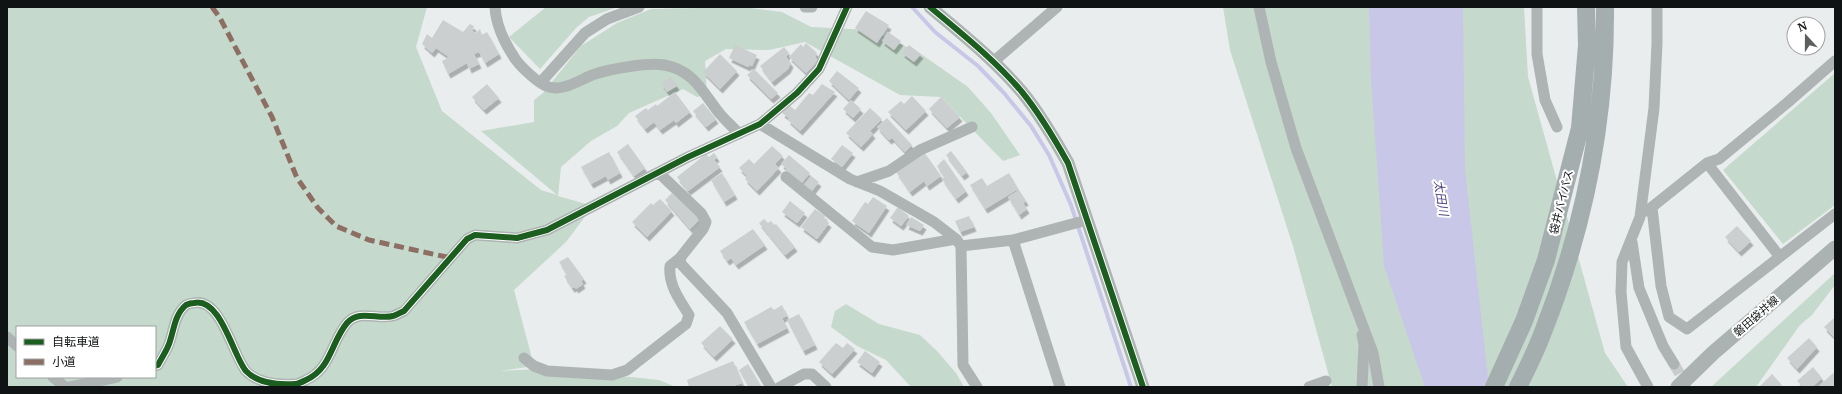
<svg xmlns="http://www.w3.org/2000/svg" width="1842" height="394" font-family="Merriweather,'Noto Sans JP',serif">
	<defs>
		<filter id="shadow"><feDropShadow dx="2.5" dy="4.5" stdDeviation="0" flood-color="#0004"/></filter>
	</defs>
	<rect width="100%" height="100%" fill="#e9edee"/>
	<!-- green -->
	<path fill="#c5d9cc" fill-rule="evenodd" d="M7 7H427L416 47 442 111 541 190 557 195 481 131 534 122V100L543 93 581 46 617 23 651 9 743 7 782 12 811 27 872 30 921 54 968 87 991 113 1020 155 1003 161 941 97 900 95 805 42 769 50 726 49 705 61 707 95 697 97 683 89 629 113 617 126 591 141 561 167 558 196 593 206 566 242 514 290 534 366 500 371 541 369 612 375 659 380 676 387H7ZM17 327H155V377H17Z
		M546 7H618L589 17 576 28 540 69 509 37Z
		M1223 7H1524L1528 77 1605 353 1628 387H1332L1293 246 1230 50Z
		M1835 73V205L1783 244 1723 170Z
		M1835 273V285L1812 315 1800 325 1756 387H1711Z
		M846 304 879 324 920 335 937 351 956 373 964 387H911L886 360 857 346 831 327 835 311Z"/>
	<!-- water -->
	<path fill="#c9c7e7" d="M1369 7H1463L1465 169 1489 387H1425L1384 266 1371 79Z"/>
	<g fill="none" stroke-linecap="round" stroke-linejoin="round">
		<!-- stream -->
		<path stroke="#c9c7e7" stroke-width="4" d="M912 7 935 32 978 66 1004 93 1031 126 1049 155 1071 205 1131 387"/>
	</g>
	<!-- building -->
	<path fill="#cccfd0" filter="url(#shadow)" d="M866 11 889 25 877 43 855 28Z
		M443 20 463 32 470 24 474 26 472 31 476 33 480 29 482 35 487 32 499 54 485 63 479 52 474 54 479 64 469 69 467 63 448 74 442 61 449 57 436 48 432 53 422 44 427 34 432 38Z
		M888 32 901 41 894 50 882 41Z
		M806 43 817 53 815 57 818 60 806 73 789 57 801 44 803 47Z
		M735 45 757 55 752 66 749 65 748 67 729 58Z
		M909 45 921 54 914 62 902 53Z
		M784 47 789 53 786 57 791 63 788 69 772 82 760 66Z
		M720 54 737 71 720 89 703 72Z
		M754 69 778 93 771 99 747 75Z
		M837 71 859 88 849 100 829 81Z
		M671 77 677 86 667 92 661 83Z
		M487 84 499 98 484 110 472 97Z
		M822 84 835 92 800 131 788 120 789 118 782 113 789 105 795 110 809 93 813 95Z
		M675 92 690 112 676 123 674 120 660 130 654 122 645 129 635 116 646 108 648 110 656 104 657 106Z
		M912 96 926 111 906 130 888 112 901 101 904 104Z
		M941 97 960 117 947 128 929 109Z
		M851 100 861 109 853 118 843 109Z
		M703 103 716 119 706 127 693 111Z
		M870 108 882 119 870 131 873 134 861 147 846 133Z
		M887 118 912 145 905 152 892 138 889 140 877 127Z
		M628 144 645 168 634 176 617 152Z
		M842 145 853 153 842 167 831 159Z
		M772 146 783 156 775 164 779 168 757 191 745 179 747 176 739 168 749 159 754 164Z
		M951 151 967 172 962 176 946 155Z
		M609 152 620 173 608 180 606 176 591 184 581 167Z
		M924 152 941 176 927 186 924 181 910 192 896 172Z
		M714 153 717 157 714 160 720 167 688 191 677 177 706 154 709 157Z
		M789 155 810 173 800 185 784 172 787 169 781 164Z
		M944 159 966 191 956 199 942 179 944 177 937 166Z
		M722 173 735 195 724 202 711 180Z
		M1009 173 1018 189 985 209 970 185 982 178 987 186Z
		M811 176 819 182 811 192 803 186Z
		M1019 190 1026 201 1023 203 1027 209 1019 215 1008 197Z
		M672 193 700 219 690 229 665 200Z
		M873 197 887 206 869 233 852 221 865 202 868 204Z
		M660 199 672 211 647 237 632 222 651 203 653 205Z
		M790 201 805 213 797 223 782 212Z
		M898 207 909 216 901 226 890 218Z
		M815 209 825 216 824 219 829 223 817 239 801 227Z
		M969 216 974 227 960 232 955 221Z
		M911 217 924 225 920 231 906 225Z
		M764 219 768 223 771 221 774 225 776 224 795 247 785 255 759 223Z
		M1737 226 1751 241 1739 252 1725 237Z
		M753 229 765 245 736 265 731 258 727 261 720 251Z
		M568 257 584 279 581 281 583 284 576 289 575 287 572 288 564 276 567 275 559 262Z
		M782 305 787 316 782 318 787 328 757 344 744 322 771 307 774 310Z
		M799 314 815 345 803 351 787 320Z
		M1835 317V338L1824 327Z
		M720 326 733 339 714 357 701 343Z
		M1809 338 1817 347 1797 369 1787 358Z
		M836 343 843 348 847 343 855 349 832 374 819 362Z
		M865 351 880 362 872 373 857 362Z
		M733 361 742 383 730 387H689L687 380Z
		M748 364 761 386 759 387H749L739 370Z
		M1813 367 1822 378 1812 387H1803L1797 381Z
		M1833 373 1835 375V387H1818Z
		M1772 374 1782 385 1780 387H1759Z"/>
	<g fill="none" stroke-linecap="round" stroke-linejoin="round">
		<!-- minor-tunnel -->
		<path stroke="#c8cccd" stroke-width="11" stroke-dasharray="11 5.5" stroke-linecap="butt" d="M1674 364 1687 386"/>
		<!-- minor -->
		<path stroke="#adb4b3" stroke-width="11" d="M495 7C496 26 505 44 516 60 522 68 537 82 546 86 563 93 580 79 595 74 611 69 648 62 664 65 694 70 703 93 720 114 726 121 733 127 739 134
			M805 7H812
			M1259 7 1271 62 1296 148 1373 353 1379 387
			M1537 7V54L1545 100 1557 127
			M993 62 1057 7
			M541 82 585 33 607 19 639 7
			M760 124 850 179 880 191 934 222 956 239 961 246 963 365 977 387
			M1707 163 1780 257
			M659 173 701 213 706 222 703 229 680 258 681 264 727 313 771 387
			M786 177 872 247 893 250 956 239
			M857 182 889 171 920 150 972 127
			M1652 208 1661 286 1669 317 1687 329 1835 214
			M1647 211 1707 163 1719 159 1787 103 1835 61
			M1013 240 1060 387
			M1632 242 1639 288 1663 346 1674 364
			M961 246 1013 240 1087 220
			M7 337 17 346
			M524 358 534 366 547 371 612 375 627 370 686 324 689 315C680 300 668 285 670 266L680 258
			M155 366 158 365C162 357 168 349 170 341 174 329 175 314 186 305 188 304 192 303 194 303 221 297 233 356 246 371 258 384 278 385 295 384 298 384 302 382 306 380 331 369 331 342 347 323 359 309 378 320 393 316 396 315 400 313 404 311L467 239 475 235 517 238 547 230 688 157 760 124 797 93 819 69 847 7
			M53 377 65 387
			M70 387 117 377
			M780 387 804 374H812L826 387
			M1309 387 1326 381
			M1362 387 1364 344 1362 335
			M1648 387 1626 347 1621 292 1622 262 1640 217 1654 108 1657 43V7"/>
		<!-- tertiary -->
		<path stroke="#adb4b3" stroke-width="13" d="M930 7C962 34 995 60 1022 92 1040 114 1054 138 1068 163L1143 387"/>
		<!-- secondary -->
		<path stroke="#abb2b2" stroke-width="15" d="M1678 387 1713 353 1835 248"/>
		<!-- trunk -->
		<path stroke="#a5aeae" stroke-width="18" d="M1494 387 1524 321 1546 260 1580 128 1587 45 1586 7
			M1518 387C1527 369 1536 351 1543 332 1584 228 1606 119 1605 7"/>
		<!-- quiet -->
		<path stroke="#8d6e63" stroke-width="5" stroke-dasharray="10 5" stroke-linecap="butt" d="M212 7 220 18 272 117 297 178 318 208 336 226 369 240 451 258"/>
		<defs>
			<path id="cycleway" d="M930 7C962 34 995 60 1022 92 1040 114 1054 138 1068 163L1143 387
				M155 366 158 365C162 357 168 349 170 341 174 329 175 314 186 305 188 304 192 303 194 303 221 297 233 356 246 371 258 384 278 385 295 384 298 384 302 382 306 380 331 369 331 342 347 323 359 309 378 320 393 316 396 315 400 313 404 311L467 239 475 235 517 238 547 230 688 157 760 124 797 93 819 69 847 7"/>
		</defs>
		<!-- cycleway casing -->
		<use href="#cycleway" stroke="#fff" stroke-width="8"/>
		<!-- cycleway -->
		<use href="#cycleway" stroke="#1b5e20" stroke-width="6"/>
	</g>
	<g text-anchor="middle" stroke-width="4" stroke-linejoin="round" paint-order="stroke">
		<!-- street labels -->
		<g font-size="11" fill="#101313" stroke="#fff">
			<text transform="translate(1561 202) rotate(-76)" y="4">袋井バイパス</text>
			<text transform="translate(1756 316) rotate(-41)" y="4">磐田袋井線</text>
		</g>
		<!-- water labels -->
		<g font-size="12" font-style="italic" fill="#504780" stroke="#fff">
			<text transform="translate(1441 198) rotate(81)" y="4">太田川</text>
		</g>
	</g>
	<!-- border -->
	<rect width="1842" height="394" fill="none" stroke="#101313" stroke-width="16"/>
	<!-- legend -->
	<rect x="16" y="326" width="140" height="52" fill="#ffffff" stroke="#9fa1a1"/>
	<rect x="24" y="339" width="20" height="6" fill="#1b5e20" stroke="#9fa1a1"/>
	<text x="52" y="346" font-size="12" fill="#101313">自転車道</text>
	<rect x="24" y="359" width="20" height="6" fill="#8d6e63" stroke="#9fa1a1"/>
	<text x="52" y="366" font-size="12" fill="#101313">小道</text>
	<!-- north arrow -->
	<g transform="translate(1806 36) rotate(339)"><circle r="19" fill="#ffffff" stroke="#9fa1a1"/>
	<path d="M0-3L7 15L0 10L-7 15Z" fill="#5c5f60"/>
	<text y="-6" font-size="11" font-weight="bold" text-anchor="middle" fill="#101313">N</text>
	</g>
</svg>
